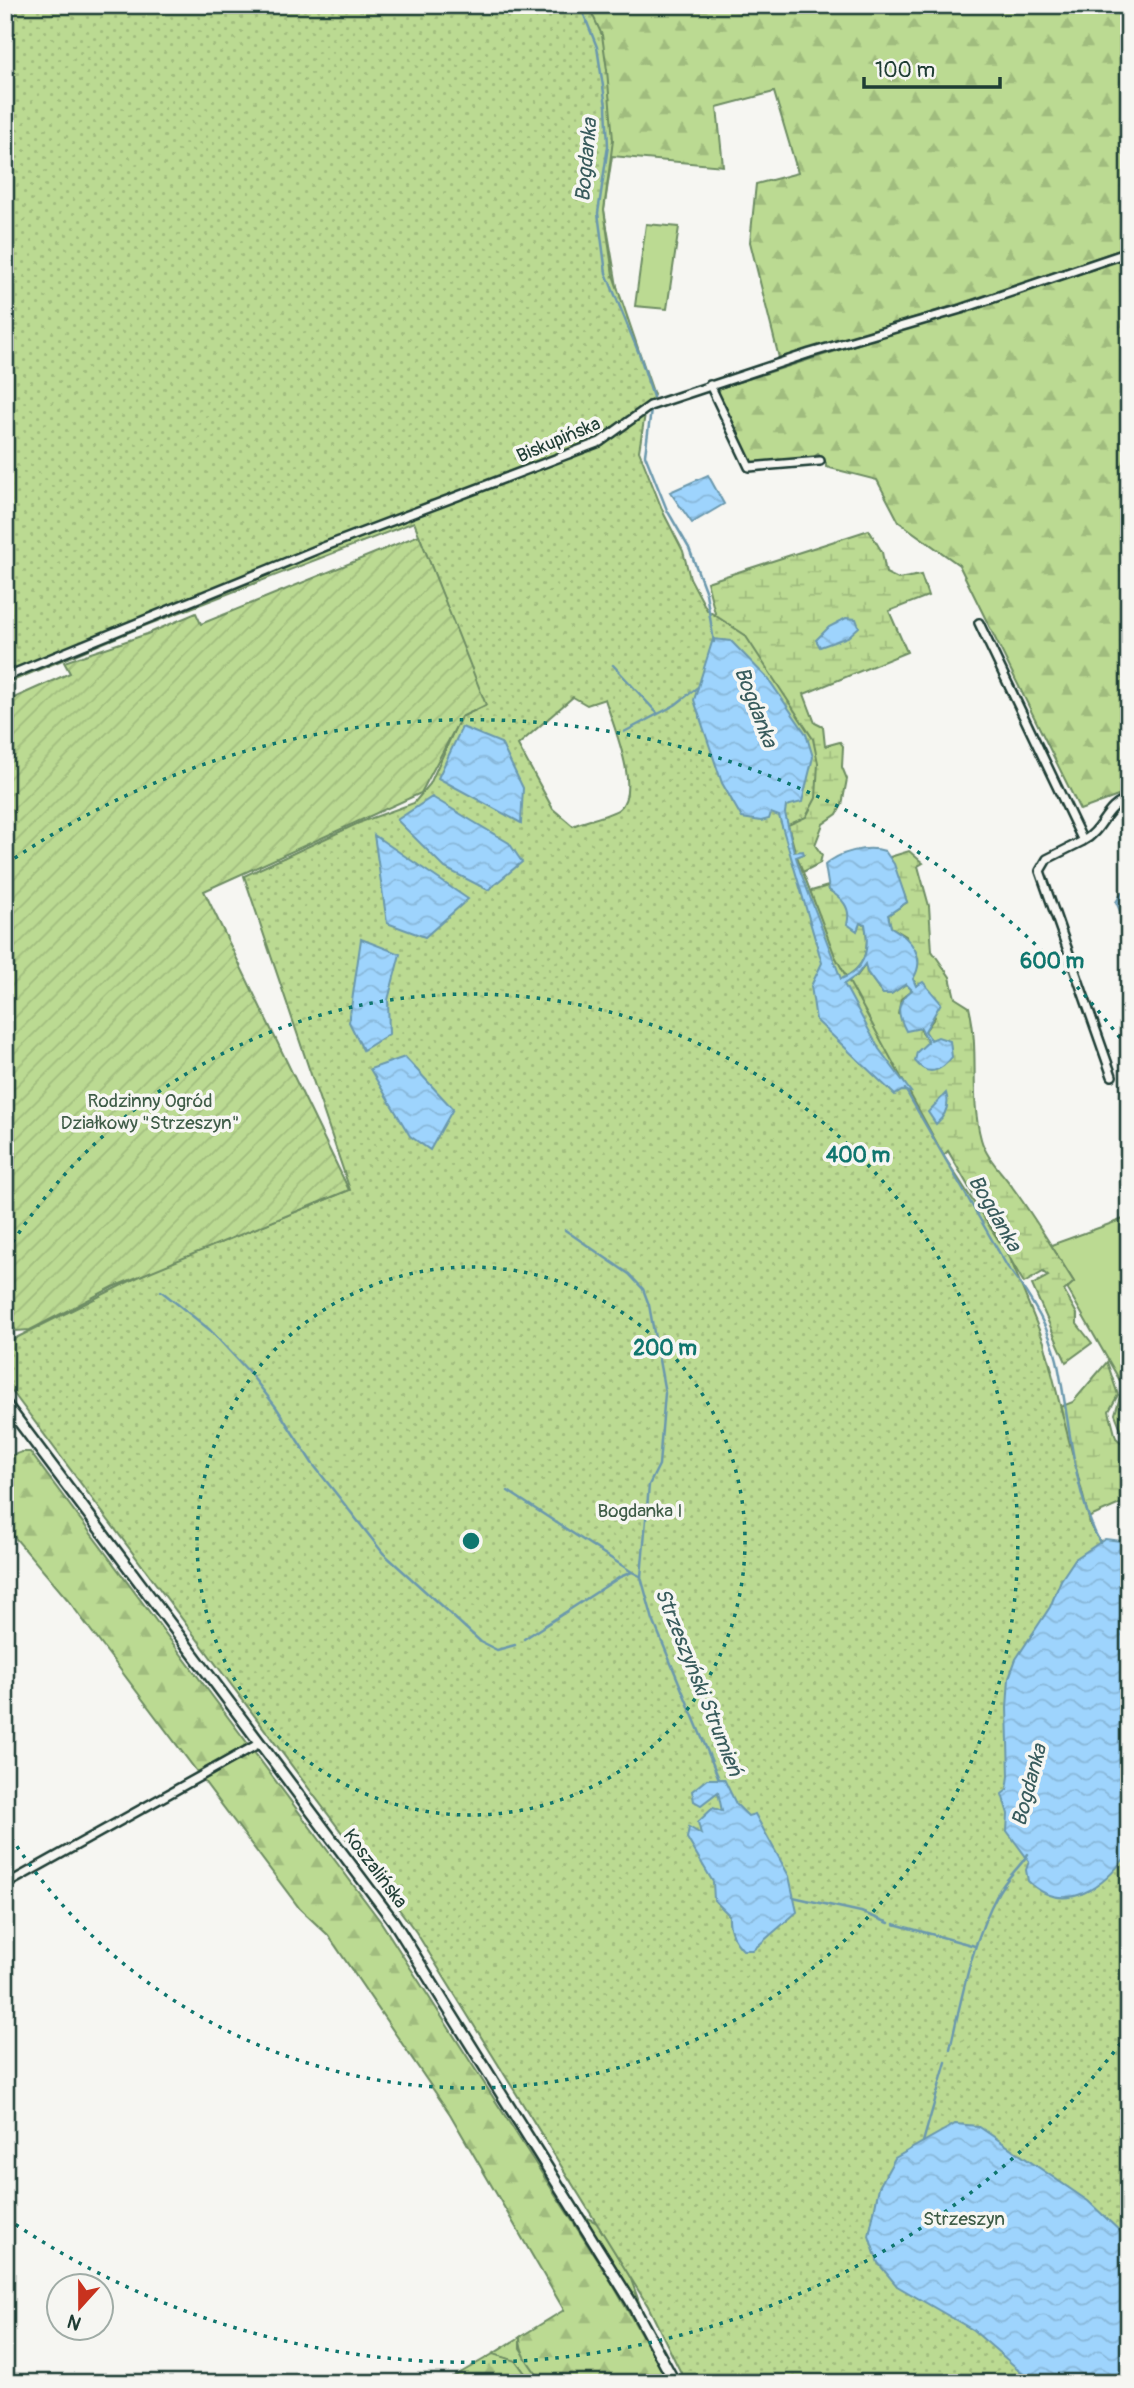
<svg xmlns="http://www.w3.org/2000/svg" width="1134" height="2388" font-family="Pangolin,sans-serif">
	<defs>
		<pattern id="forest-firs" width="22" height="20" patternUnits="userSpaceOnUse" patternTransform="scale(1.75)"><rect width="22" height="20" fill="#bbda92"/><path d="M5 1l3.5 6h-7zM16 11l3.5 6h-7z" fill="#a0bc7e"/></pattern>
		<pattern id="wetland-marsh" width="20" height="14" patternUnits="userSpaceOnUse" patternTransform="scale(1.75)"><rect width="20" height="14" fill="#bbda92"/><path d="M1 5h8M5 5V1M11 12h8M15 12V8" fill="none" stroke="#a0bc7e"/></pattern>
		<pattern id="park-dots" width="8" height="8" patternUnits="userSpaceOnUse" patternTransform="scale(1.75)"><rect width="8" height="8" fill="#bbda92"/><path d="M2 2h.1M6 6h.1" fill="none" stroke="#a0bc7e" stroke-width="1.8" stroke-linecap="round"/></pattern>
		<pattern id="garden-furrows" width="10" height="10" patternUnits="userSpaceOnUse" patternTransform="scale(1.75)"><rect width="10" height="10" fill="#bbda92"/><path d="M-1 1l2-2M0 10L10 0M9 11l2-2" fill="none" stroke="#a0bc7e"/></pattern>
		<pattern id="water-waves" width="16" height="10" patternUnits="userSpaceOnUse" patternTransform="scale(1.75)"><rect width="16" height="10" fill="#9ed4fd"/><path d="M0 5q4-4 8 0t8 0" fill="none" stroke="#88b7d9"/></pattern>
	</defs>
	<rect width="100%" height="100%" fill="#f6f6f2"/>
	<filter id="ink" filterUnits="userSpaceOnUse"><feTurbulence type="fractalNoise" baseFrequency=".0143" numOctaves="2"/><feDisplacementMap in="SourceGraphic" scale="14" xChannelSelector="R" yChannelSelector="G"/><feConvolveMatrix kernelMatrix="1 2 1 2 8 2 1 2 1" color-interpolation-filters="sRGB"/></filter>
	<g filter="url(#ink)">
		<!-- grass -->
		<path fill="#bbda92" stroke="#6d8c63" stroke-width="2" d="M646 224 679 227 667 309 635 306Z
			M1129 1217V1449L1115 1414 1123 1386 1067 1288 1074 1282 1051 1245Z
			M582 2215 601 2225 627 2268 643 2313Z
			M520 2337V2348L543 2383H532L516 2361 493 2354Z"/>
		<!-- forest -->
		<path fill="url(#forest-firs)" stroke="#6d8c63" stroke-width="2" d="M398 5H1129V247L956 305 779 358 750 242 756 184 798 173 774 92 717 107 723 166 612 156 604 210 619 298Z
			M1129 258V792L1080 810 959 565 899 522 877 480 826 467V463L818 454 812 458 752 465 718 395 720 388Z
			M22 1452H30L381 1922 612 2283 669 2383H543C533 2368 520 2356 520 2337L564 2310 450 2114 328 1935 300 1909 68 1600 5 1526V1458Z
			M493 2354 516 2361 532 2383H443Z"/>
		<!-- wetland -->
		<path fill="url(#wetland-marsh)" stroke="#6d8c63" stroke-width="2" d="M869 530 882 552 886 573 898 579 921 575 928 596 889 611 907 652 804 694 815 723 823 727 825 746 840 742 843 746 842 767 847 779 842 805 837 814 823 824 815 845 822 855 820 863 801 873 796 857 803 854 794 853 719 629 707 582Z
			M909 851 923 863 918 866 929 906 932 951 950 977 955 998 969 1007C980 1051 969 1095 981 1139 986 1158 1002 1172 1013 1188 1035 1218 1054 1250 1074 1282L1064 1291 1077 1314V1324L1092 1343 1066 1362 1032 1285 1048 1276 1043 1272 1024 1283 948 1151 939 1160 1047 1353 1052 1370 1048 1380 1060 1407 1073 1402 1107 1362 1118 1395 1109 1411 1116 1438 1129 1449V1500L1079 1522 897 1072 844 983 857 976 866 964 867 972 883 994H891L906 984 912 990 901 999 898 1014C912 1023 922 1027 928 1042L917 1053 931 1041 925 1031 935 1017 913 979 906 936 891 927 888 915 907 902 890 857Z
			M828 886 829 890 843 899 857 930 860 923 865 924C870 949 866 968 841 979L808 892Z"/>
		<!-- park -->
		<path fill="url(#park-dots)" stroke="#6d8c63" stroke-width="2" fill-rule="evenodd" d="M5 5H588L602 35 607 70 613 140 604 210 613 275 654 395 645 414 639 451 664 514 683 551 690 578 707 610 745 635 813 739 818 763 816 798 806 817 788 825 795 851 835 956 945 1158 1010 1258 1044 1342 1091 1527 1102 1544 1129 1553V2383H686L648 2306 416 1932 5 1382V1344L18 1337 152 1270 350 1190 244 876 361 822 414 803 430 784 460 717 485 706 414 522 139 628 5 684ZM573 697 587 705 605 699C611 720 642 791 619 809 611 815 584 821 573 826L553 809 518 745Z"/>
		<!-- garden -->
		<path fill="url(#garden-furrows)" stroke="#6d8c63" stroke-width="2" d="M419 535 486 705 461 717 421 793 204 891 349 1190 113 1287 30 1330 16 1331 5 1312V702L70 673 64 662 147 634 196 613 201 624Z"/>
		<!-- water -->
		<path fill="url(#water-waves)" stroke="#6b98ad" stroke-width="2" d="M708 475 724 504 692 523 670 492Z
			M846 618 856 619 859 627 848 637 820 647 816 640 829 627Z
			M713 639 731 641 769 680 806 734 813 757 802 802 786 806 785 813 794 852 803 851 804 854 796 857 801 873 841 979C866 969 870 948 865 924L860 923 857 931 847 924C852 907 841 898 829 890L825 865C839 852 867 845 885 851L894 864 907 902 888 915 891 927C911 939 927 957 913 979L916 986 923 982 941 1003 925 1031 931 1040 938 1037 950 1041 952 1057C941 1072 927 1077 915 1061L917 1052 928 1042 921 1028 906 1031C897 1014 895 1003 912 990L906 984 891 994H883L867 972 865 964 857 975 844 984 879 1049 911 1092 902 1091 895 1095 816 1020 811 986 822 963 779 816 771 813 769 819 761 821 742 818 722 783 694 700Z
			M462 727 501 743 523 788 521 823 438 778Z
			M432 797 509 843 522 862 488 890 445 868 397 820Z
			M374 835 468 899 425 937 387 923Z
			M1122 892 1129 893V931L1116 902Z
			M361 939 400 954 388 1000 389 1034 363 1050 349 1022Z
			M405 1057 453 1109 430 1150 410 1136 370 1069Z
			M946 1093C950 1105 945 1116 936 1124L928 1112Z
			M1105 1539 1129 1542V1852C1106 1885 1066 1918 1028 1881L1026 1870 1029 1861 1007 1831 1008 1814 1002 1794 1007 1790 1009 1776 1007 1708 1009 1678 1016 1659 1050 1607 1061 1580 1075 1559Z
			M707 1779H724L736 1804 748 1816 755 1814 789 1876 797 1912 753 1950H743C733 1940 728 1929 729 1915L714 1900 713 1882 687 1838 689 1827 701 1834 698 1822 713 1808 722 1811 718 1792 701 1805 694 1801 692 1791Z
			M955 2124 978 2126 1088 2201 1124 2235 1129 2243V2383H1034L973 2330 897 2286 878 2263 869 2236 879 2187 895 2158Z"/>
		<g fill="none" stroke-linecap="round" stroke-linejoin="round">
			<!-- stream -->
			<path stroke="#6b98ad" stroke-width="2.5" d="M580 5 597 47 606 106 608 146 598 213 606 273 640 356 653 397
				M651 410 645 455 667 510 689 548 706 593 714 642
				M613 665 658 714
				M624 732 675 705 698 687
				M905 1089 1007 1266C1027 1292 1049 1327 1057 1360 1070 1420 1072 1488 1100 1543
				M565 1230 629 1274 643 1289 649 1305 665 1393 659 1465 649 1485 641 1577 653 1620 719 1779
				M161 1291 210 1330 248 1371 276 1407 312 1463 383 1553 481 1642 497 1650 515 1645
				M508 1491 632 1572
				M524 1639 620 1577 632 1572 640 1576
				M793 1897 861 1912 889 1923
				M894 1924 975 1946
				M950 2049C962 1996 972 1941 998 1893 1006 1878 1020 1867 1028 1854
				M923 2142 946 2062"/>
			<defs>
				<path id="minor" d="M710 385 749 467 820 461
					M979 623 1083 841C1104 830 1104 806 1129 799
					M5 677 326 546 600 442 650 406 810 353 961 309 1129 252
					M1083 841 1047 859 1040 871 1112 1076
					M5 1885 260 1743"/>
				<path id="tertiary" d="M5 1403 394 1922 630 2300 675 2383"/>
			</defs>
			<!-- minor casing -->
			<use href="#minor" stroke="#1f3d34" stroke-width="12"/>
			<!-- tertiary casing -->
			<use href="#tertiary" stroke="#1f3d34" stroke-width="14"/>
			<!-- minor -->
			<use href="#minor" stroke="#f6f6f2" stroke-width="7"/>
			<!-- tertiary -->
			<use href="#tertiary" stroke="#f6f6f2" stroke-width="9"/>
		</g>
	</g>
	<!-- distance rings -->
	<g fill="none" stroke="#0f766e" stroke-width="3.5" stroke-dasharray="3.5 7">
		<circle cx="471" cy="1541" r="274"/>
		<path d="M7 1251A547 547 0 1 1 7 1831"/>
		<path d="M1127 2035A821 821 0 0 1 6 2218M6 864A821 821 0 0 1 1127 1047"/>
	</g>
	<g text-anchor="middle" stroke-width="7" stroke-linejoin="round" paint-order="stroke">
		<!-- street labels -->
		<g font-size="19" fill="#1f3d34" stroke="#f6f6f2">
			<text transform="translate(558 439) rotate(-23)" y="7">Biskupińska</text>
			<text transform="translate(376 1868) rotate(53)" y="7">Koszalińska</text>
		</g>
		<!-- park labels -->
		<g font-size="19" fill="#3e5c47" stroke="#f6f6f2">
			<text x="150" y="1107">Rodzinny Ogród<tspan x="150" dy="22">Działkowy "Strzeszyn"</tspan></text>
			<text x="640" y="1517">Bogdanka I</text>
			<text x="964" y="2225">Strzeszyn</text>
		</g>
		<!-- water labels -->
		<g font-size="21" font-style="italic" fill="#385b5c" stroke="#f6f6f2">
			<text transform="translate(586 160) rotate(-85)" y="7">Bogdanka</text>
			<text transform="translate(756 707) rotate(69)" y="7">Bogdanka</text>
			<text transform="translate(995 1213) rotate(60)" y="7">Bogdanka</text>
			<text transform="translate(699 1682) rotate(68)" y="7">Strzeszyński Strumień</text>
			<text transform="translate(1029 1785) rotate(-75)" y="7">Bogdanka</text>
		</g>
	</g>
	<circle cx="471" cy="1541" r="10" fill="#0f766e" stroke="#f6f6f2" stroke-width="3.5"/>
	<g font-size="21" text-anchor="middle" font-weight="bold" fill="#0f766e" stroke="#f6f6f2" stroke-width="7" stroke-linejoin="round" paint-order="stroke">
		<text x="1052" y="968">600 m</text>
		<text x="858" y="1162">400 m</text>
		<text x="665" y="1355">200 m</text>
	</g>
	<!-- margin -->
	<rect width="1134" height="2388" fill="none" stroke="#f6f6f2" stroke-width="28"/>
	<rect x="14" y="14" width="1106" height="2360" fill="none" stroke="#1f3d34" stroke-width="2.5" filter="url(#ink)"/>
	<!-- north arrow -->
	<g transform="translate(80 2307) rotate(201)"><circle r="33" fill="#f6f6f2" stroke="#a0aca6" stroke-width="2"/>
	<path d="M0-5L12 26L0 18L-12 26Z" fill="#c8321e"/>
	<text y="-10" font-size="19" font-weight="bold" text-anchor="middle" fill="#1f3d34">N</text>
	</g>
	<!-- scale -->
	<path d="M864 77v10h136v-10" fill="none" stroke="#1f3d34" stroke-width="3.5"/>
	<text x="875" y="77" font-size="21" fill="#1f3d34" stroke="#f6f6f2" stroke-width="5" paint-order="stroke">100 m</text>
</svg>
